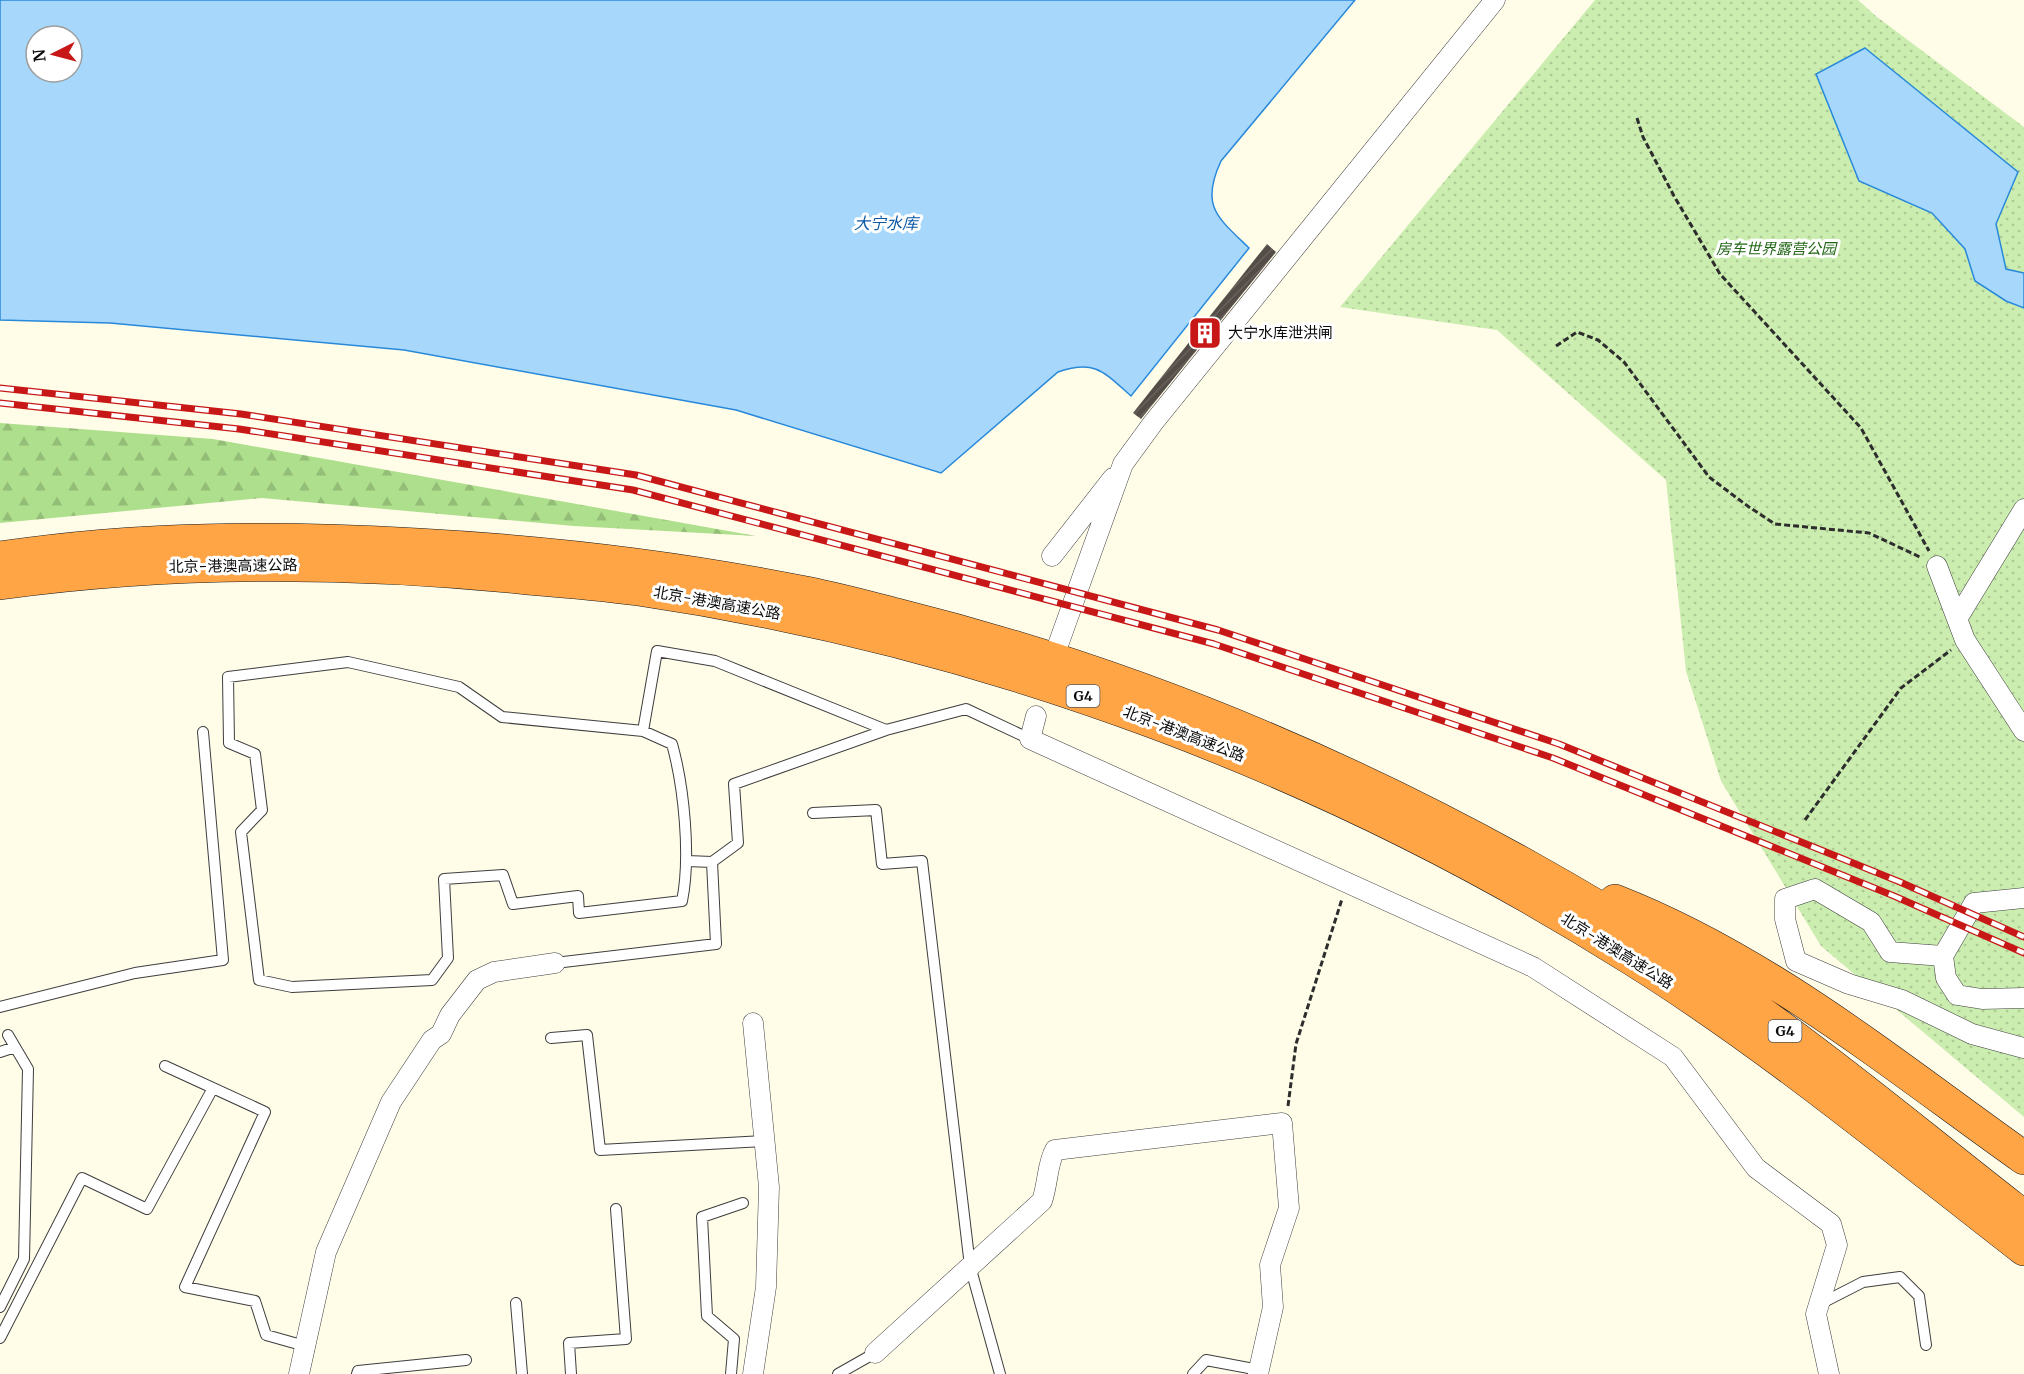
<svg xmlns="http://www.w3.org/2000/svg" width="2024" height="1374" font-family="Merriweather,'Noto Sans SC',serif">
	<defs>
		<pattern id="forest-firs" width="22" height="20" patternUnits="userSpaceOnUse" patternTransform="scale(1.5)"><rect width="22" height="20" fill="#addf8c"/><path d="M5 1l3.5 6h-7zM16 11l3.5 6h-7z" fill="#94be77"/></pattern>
		<pattern id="park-dots" width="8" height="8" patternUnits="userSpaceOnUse" patternTransform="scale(1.5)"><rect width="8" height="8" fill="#cbedaf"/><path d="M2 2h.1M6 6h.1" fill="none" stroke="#adca95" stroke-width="1.8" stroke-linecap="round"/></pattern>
		<pattern id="building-hatch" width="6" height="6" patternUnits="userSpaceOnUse" patternTransform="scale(1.5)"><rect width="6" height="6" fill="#544c46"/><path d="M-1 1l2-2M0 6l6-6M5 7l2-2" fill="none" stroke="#68615c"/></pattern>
	</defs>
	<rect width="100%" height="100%" fill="#fffce8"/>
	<!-- forest -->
	<path fill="url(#forest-firs)" d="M0 423 213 439 756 536 574 526 262 498 0 523Z"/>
	<!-- park -->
	<path fill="url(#park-dots)" d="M1595 0H1858L1877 17 2024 127V1117L1821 946 1721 781 1686 671 1666 480 1497 330 1340 307Z"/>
	<!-- water -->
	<path fill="#a7d8fc" stroke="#2889da" stroke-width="1.5" fill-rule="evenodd" d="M0 0H1355L1221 161C1200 206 1217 217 1249 248L1131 396C1104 372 1095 359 1058 372L941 473 736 410 404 350 110 323 0 320ZM36 36H72V72H36Z
		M1865 48 2018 172 1996 224 2006 269 2024 273V308L2006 301 1975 281 1965 249 1932 213 1859 181 1816 74Z"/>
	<!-- building -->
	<path fill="url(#building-hatch)" d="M1267 244 1276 252 1141 419 1133 413Z"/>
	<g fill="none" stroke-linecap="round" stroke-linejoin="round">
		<defs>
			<path id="lane" d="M643 731 672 744C684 787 691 857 682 901L579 913 578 896 513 904 503 875 444 879 448 958 432 980 292 987 259 980 241 832 262 810 255 754 229 743 228 677 348 662 459 687 502 717 643 731 657 651 715 661 886 730
				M813 813 876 810 882 864 922 861 970 1266 1000 1374
				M687 861 712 862 738 843 734 784 886 730 966 709 1030 739
				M555 963 716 944 712 862
				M0 1007 135 973 223 960 203 732
				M551 1038 587 1035 600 1150 764 1141
				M0 1052 15 1047
				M165 1066 265 1112 185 1287 255 1301 266 1335 305 1346
				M516 1303 522 1374
				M1820 1304 1863 1282 1900 1277 1919 1296 1926 1345
				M0 1307 24 1259 28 1069 8 1035
				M0 1338 82 1178 147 1209 213 1088
				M357 1374 358 1371 466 1360
				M571 1374 569 1343 626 1339 616 1209
				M731 1374 734 1339 707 1316 702 1217 743 1203
				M838 1374 875 1353
				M1193 1374 1206 1360 1259 1370"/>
			<path id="street" d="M1052 556 1113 478
				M1937 566 1965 640 2024 731
				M1957 619 2024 509
				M1058 645 1123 464 1153 423 1495 0
				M1036 716 1030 739 1533 967 1673 1057 1756 1168 1831 1224 1837 1245 1816 1314 1829 1374
				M2024 898 1974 903 1943 956 1946 978 1957 995 1982 999 2024 998
				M1943 956 1890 952 1871 922 1815 889 1785 899V919L1796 961 1849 984 1902 1000 1972 1034 2024 1048
				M753 1023 769 1187 766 1287 753 1374
				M875 1353 1042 1201C1048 1184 1047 1164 1055 1150L1282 1123 1289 1208 1270 1265 1273 1307 1258 1374
				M299 1374 326 1252 391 1102 432 1040 441 1034 450 1015 477 980 494 972 555 963"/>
			<path id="highway" d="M0 558C139 537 278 537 418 545 546 552 675 567 800 592 833 598 865 607 897 615 1118 670 1331 757 1530 868 1612 914 1696 965 1772 1021 1858 1083 1940 1152 2024 1217
				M0 583C175 559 353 560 528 578 565 581 602 584 638 589 991 641 1332 769 1634 960 1771 1046 1896 1150 2024 1249
				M1615 901C1766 960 1893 1065 2024 1158"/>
		</defs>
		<!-- lane casing -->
		<use href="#lane" stroke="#3e3e3e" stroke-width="12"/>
		<!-- street casing -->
		<use href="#street" stroke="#3e3e3e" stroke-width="21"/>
		<!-- highway casing -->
		<use href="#highway" stroke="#1c1c1c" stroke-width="34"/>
		<!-- path -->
		<path stroke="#2d2d2d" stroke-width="3" stroke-dasharray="6 3" stroke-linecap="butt" d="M1637 118 1643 137 1674 196 1720 274 1861 428 1929 551
			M1556 346 1577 332 1598 340 1624 362 1709 477 1749 507 1775 524 1869 533 1922 558
			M1805 820 1901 688 1951 650
			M1288 1106 1296 1044 1342 899"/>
		<!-- lane -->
		<use href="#lane" stroke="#fff" stroke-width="10"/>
		<!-- street -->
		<use href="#street" stroke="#fff" stroke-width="20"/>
		<!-- highway -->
		<use href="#highway" stroke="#ffa546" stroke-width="33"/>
		<defs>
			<path id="rail" d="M0 388 241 414 636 475 1218 630 1559 744 1900 882 2024 937
				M0 403 239 429 633 490 1214 644 1553 758 1894 896 2024 953"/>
		</defs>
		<!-- rail casing -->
		<use href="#rail" stroke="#c71817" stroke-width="7"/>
		<!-- rail -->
		<use href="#rail" stroke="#fff" stroke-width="4.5" stroke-dasharray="14" stroke-linecap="butt"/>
	</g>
	<!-- icons -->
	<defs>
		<symbol id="building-square" viewBox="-11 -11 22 22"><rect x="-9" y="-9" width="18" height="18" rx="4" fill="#c71817" stroke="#fff"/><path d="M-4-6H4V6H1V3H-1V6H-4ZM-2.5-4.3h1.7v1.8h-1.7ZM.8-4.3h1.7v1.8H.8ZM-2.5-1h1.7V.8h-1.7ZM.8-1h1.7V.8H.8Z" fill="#fff"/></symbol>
	</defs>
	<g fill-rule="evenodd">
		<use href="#building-square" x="1186" y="314" width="38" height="38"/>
	</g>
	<g text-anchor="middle" stroke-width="6" stroke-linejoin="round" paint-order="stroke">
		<!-- shield labels -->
		<g fill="#fff" stroke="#545454" stroke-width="1.5">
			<rect x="1066.5" y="685" width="33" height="22" rx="4.5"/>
			<rect x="1768.5" y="1020" width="33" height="22" rx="4.5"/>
		</g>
		<g font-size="14" font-weight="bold" fill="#0b0b0b">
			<text x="1083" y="701">G4</text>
			<text x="1785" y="1036">G4</text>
		</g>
		<!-- park labels -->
		<g font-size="15" font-style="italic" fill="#226716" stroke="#fff">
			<text x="1776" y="254">房车世界露营公园</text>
		</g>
		<!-- poi labels -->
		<g font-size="15" fill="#0b0b0b" stroke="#fff" text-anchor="start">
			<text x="1228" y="338">大宁水库泄洪闸</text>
		</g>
		<!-- street labels -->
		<g font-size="15" fill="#0b0b0b" stroke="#fff">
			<text transform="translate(233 566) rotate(-1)" y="5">北京-港澳高速公路</text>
			<text transform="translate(717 603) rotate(10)" y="5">北京-港澳高速公路</text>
			<text transform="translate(1184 734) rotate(21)" y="5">北京-港澳高速公路</text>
			<text transform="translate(1617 951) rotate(32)" y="5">北京-港澳高速公路</text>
		</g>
		<!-- water labels -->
		<g font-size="16" font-style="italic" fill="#0a59a7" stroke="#fff">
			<text x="886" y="229">大宁水库</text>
		</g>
	</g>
	<!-- north arrow -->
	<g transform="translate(54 54) rotate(264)"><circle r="28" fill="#ffffff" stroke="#9d9d9d" stroke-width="1.5"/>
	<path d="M0-4.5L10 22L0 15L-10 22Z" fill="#c71817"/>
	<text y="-9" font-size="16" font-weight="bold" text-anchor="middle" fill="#0b0b0b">N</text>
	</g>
</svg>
